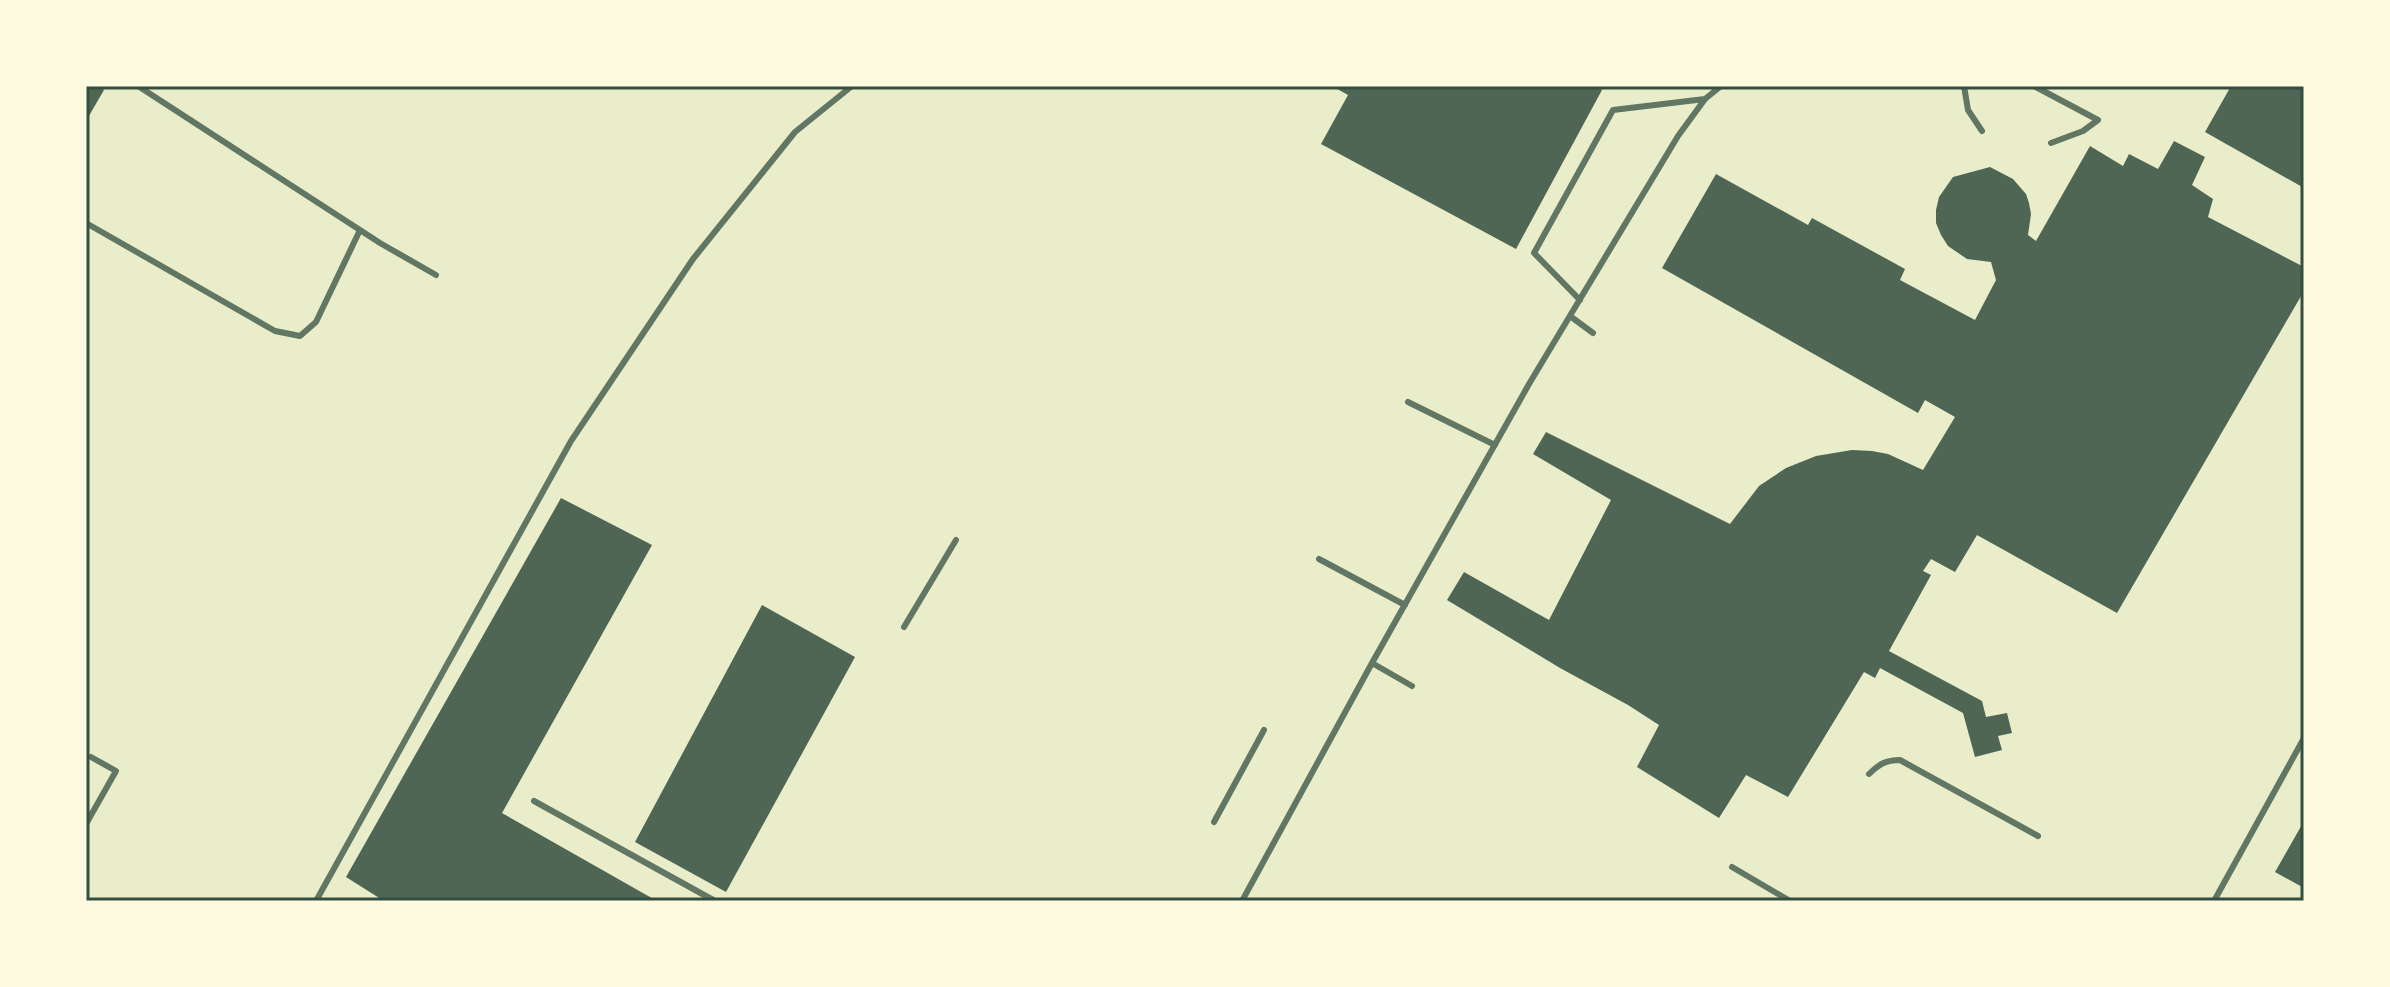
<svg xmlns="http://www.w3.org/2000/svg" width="2390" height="987" font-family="Jost,sans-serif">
	<rect width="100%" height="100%" fill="#e9edc9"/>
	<!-- building -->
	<path fill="#4f6655" d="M86 86H97L104 90 86 121Z
		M1332 86H1595L1602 90 1516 249 1321 144 1348 95Z
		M2231 86H2304V188L2205 132Z
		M2174 141 2205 157 2192 185 2213 199 2208 217 2304 267V291L2117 613 1977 535 1955 572 1931 559 1923 571 1931 575 1889 651 1982 701 1986 717 2007 713 2012 733 1998 736 2002 750 1975 757 1963 713 1880 668 1875 678 1864 672 1788 797 1746 775 1719 818 1637 767 1659 725 1628 705 1560 668 1447 600 1464 572 1549 620 1611 500 1533 454 1546 432 1730 524 1759 486 1786 468 1816 456 1852 450 1872 451 1888 454 1923 470 1955 417 1925 400 1918 413 1662 268 1716 174 1808 225 1812 218 1905 269 1900 280 1975 320 1996 280 1991 262 1967 259 1948 246 1941 235 1936 223V210L1939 197 1953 177 1990 167 2013 179 2026 194 2029 203 2031 214 2028 235 2036 241 2090 146 2123 166 2129 154 2158 169Z
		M561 498 652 545 502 813 657 901H384L346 877Z
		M762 605 855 657 726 892 635 842Z
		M2304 821V888L2275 872Z"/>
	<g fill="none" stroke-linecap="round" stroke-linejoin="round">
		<!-- service -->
		<path stroke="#617663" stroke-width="6" d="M138 86 380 243 436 275
			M1964 86 1968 110 1982 131
			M2034 86 2098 120 2083 131 2051 143
			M86 223 275 331 300 336 316 322 360 230
			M1580 300 1534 253 1613 110 1705 99
			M1570 316 1593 333
			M1408 402 1495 445
			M1319 559 1405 605
			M904 627 956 540
			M1372 663 1412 686
			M1869 774C1879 764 1886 760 1900 760L2038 836
			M534 801 715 901
			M1214 822 1264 730
			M86 824 116 771 91 757
			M1732 867 1790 901
			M316 901 571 441 693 259 795 132 852 86
			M1242 901 1372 663 1529 384 1678 136 1705 99 1721 86
			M2214 901 2304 738"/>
	</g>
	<!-- border -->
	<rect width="2390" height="987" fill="none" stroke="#fefae0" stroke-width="176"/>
	<rect x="88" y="88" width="2214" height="811" fill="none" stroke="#344e41" stroke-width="3"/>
</svg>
